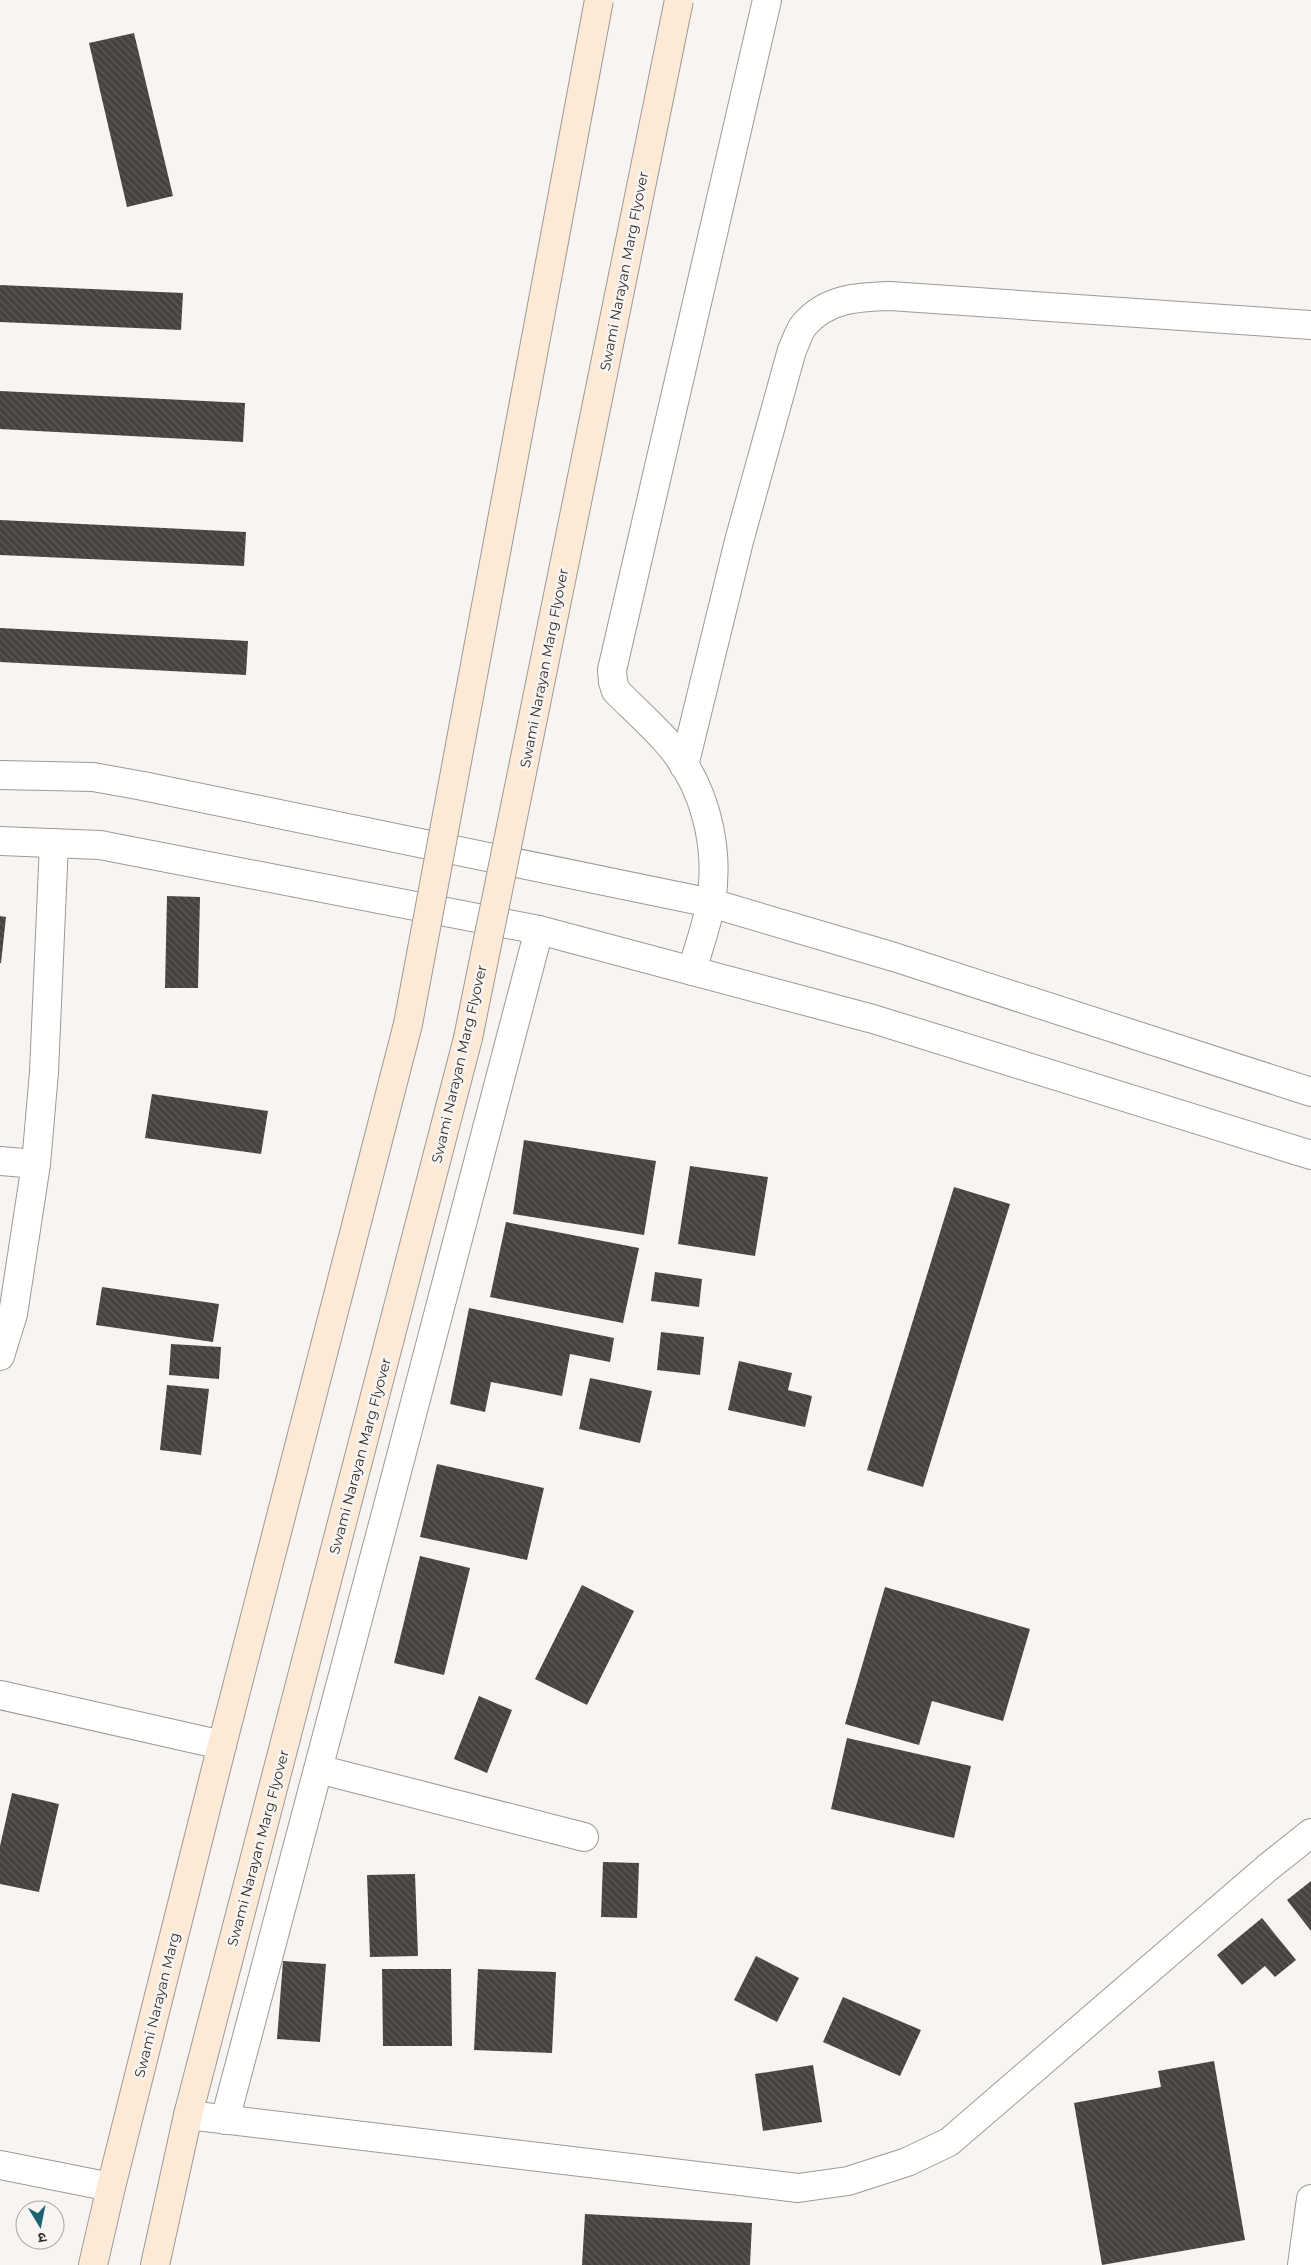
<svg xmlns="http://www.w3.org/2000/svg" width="1311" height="2265" font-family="Montserrat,'Noto Sans Devanagari',sans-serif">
	<defs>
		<pattern id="building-back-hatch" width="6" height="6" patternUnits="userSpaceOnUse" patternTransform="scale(1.25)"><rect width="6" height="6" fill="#454240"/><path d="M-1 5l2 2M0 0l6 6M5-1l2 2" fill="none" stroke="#5e5b5a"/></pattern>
	</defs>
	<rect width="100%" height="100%" fill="#f8f4f1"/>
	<!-- building -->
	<path fill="url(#building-back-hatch)" d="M134 33 173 196 127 207 89 43Z
		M0 285 183 293 181 330 0 322Z
		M0 391 245 403 243 442 0 429Z
		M0 520 246 532 244 566 0 555Z
		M0 628 248 641 246 675 0 662Z
		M167 896 200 897 198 988H165Z
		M0 916 6 917 1 963H0Z
		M152 1094 268 1111 261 1154 145 1138Z
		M524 1140 656 1161 644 1235 513 1214Z
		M690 1166 768 1177 755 1256 678 1244Z
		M954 1187 1010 1204 923 1487 867 1470Z
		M506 1222 639 1248 623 1323 490 1297Z
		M655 1272 702 1279 699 1307 651 1301Z
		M102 1287 219 1304 213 1342 96 1325Z
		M469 1308 614 1338 610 1362 570 1354 562 1396 491 1382 485 1412 450 1404Z
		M661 1332 704 1337 700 1375 657 1370Z
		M171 1344 221 1347 219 1379 169 1375Z
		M739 1361 792 1373 788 1390 812 1396 805 1427 728 1410Z
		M590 1378 652 1391 640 1443 579 1429Z
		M167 1385 209 1389 201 1455 160 1450Z
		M437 1464 544 1488 527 1560 420 1537Z
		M420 1556 470 1568 444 1675 394 1663Z
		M582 1585 634 1611 587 1705 535 1679Z
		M885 1587 1030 1629 1003 1721 932 1701 919 1745 845 1724Z
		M479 1696 512 1710 487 1773 454 1759Z
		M847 1738 971 1766 954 1838 831 1809Z
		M12 1793 59 1804 39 1892 0 1884V1846Z
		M603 1862 639 1863 637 1918 601 1917Z
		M415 1874 418 1956 370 1957 367 1875Z
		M1311 1881V1931L1287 1900Z
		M1262 1918 1296 1960 1275 1977 1265 1966 1242 1985 1217 1955Z
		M756 1956 799 1978 777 2022 734 2000Z
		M283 1961 326 1964 320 2042 277 2039Z
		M382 1969H451L452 2046H383Z
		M478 1969 556 1972 552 2053 474 2050Z
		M843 1997 921 2030 900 2076 823 2042Z
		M1214 2061 1245 2240 1102 2265 1074 2103 1161 2087 1158 2071Z
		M813 2065 822 2122 763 2131 755 2074Z
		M585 2214 752 2223 750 2265H582Z"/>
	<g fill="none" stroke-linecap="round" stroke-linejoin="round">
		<defs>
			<path id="minor" d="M684 766 739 541 792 350C796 342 799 331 804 325 827 298 858 297 890 296L1311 325
				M692 971C698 949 707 925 711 902 720 847 705 784 667 742 651 724 633 708 616 691L613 682 612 670 767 0
				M0 1161 36 1164
				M0 1356 13 1314 36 1164 44 1072 54 843
				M0 1695 222 1745
				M318 1769 584 1837
				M188 2115 798 2188 848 2181 907 2162 949 2142 1267 1868 1311 1833
				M225 2120 390 1498 539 930
				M0 2165 111 2187
				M1302 2265 1311 2199"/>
			<path id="tertiary" d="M0 775 93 777 143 786 711 903 894 957 1311 1092
				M0 841 100 845 539 930 873 1019 1311 1155"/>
			<path id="secondary" d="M93 2265 111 2187 222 1745 408 1024
				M155 2265 188 2115 468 1038"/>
		</defs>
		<!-- minor casing -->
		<use href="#minor" stroke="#9d9996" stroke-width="30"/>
		<!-- tertiary casing -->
		<use href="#tertiary" stroke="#9d9996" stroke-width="30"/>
		<!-- secondary casing -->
		<use href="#secondary" stroke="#9d9996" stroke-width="30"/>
		<!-- minor -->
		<use href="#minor" stroke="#fff" stroke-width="28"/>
		<!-- tertiary -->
		<use href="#tertiary" stroke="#fff" stroke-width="28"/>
		<!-- secondary -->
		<use href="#secondary" stroke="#fcead7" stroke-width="28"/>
		<defs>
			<path id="secondary-bridge" d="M408 1024 599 0
				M468 1038 679 0"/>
		</defs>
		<!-- secondary-bridge casing -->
		<use href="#secondary-bridge" stroke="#9d9996" stroke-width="30" stroke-linecap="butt"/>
		<!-- secondary-bridge -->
		<use href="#secondary-bridge" stroke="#fcead7" stroke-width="28"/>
	</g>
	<g text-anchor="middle" stroke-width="5" stroke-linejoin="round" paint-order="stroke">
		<!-- street labels -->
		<g font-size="14" fill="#302e2d" stroke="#f8f4f1">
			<text transform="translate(624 271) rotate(-79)" y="5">Swami Narayan Marg Flyover</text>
			<text transform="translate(544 668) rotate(-79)" y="5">Swami Narayan Marg Flyover</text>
			<text transform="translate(459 1064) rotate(-77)" y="5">Swami Narayan Marg Flyover</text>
			<text transform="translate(360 1456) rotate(-75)" y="5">Swami Narayan Marg Flyover</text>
			<text transform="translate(258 1848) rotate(-75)" y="5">Swami Narayan Marg Flyover</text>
			<text transform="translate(157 2005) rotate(-76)" y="5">Swami Narayan Marg</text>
		</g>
	</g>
	<!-- north arrow -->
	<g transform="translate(40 2225) rotate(170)"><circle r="24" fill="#f8f4f1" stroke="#a8a5a3"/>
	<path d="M0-4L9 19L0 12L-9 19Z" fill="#1c6373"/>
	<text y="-8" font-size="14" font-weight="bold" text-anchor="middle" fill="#302e2d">उ</text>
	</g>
</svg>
